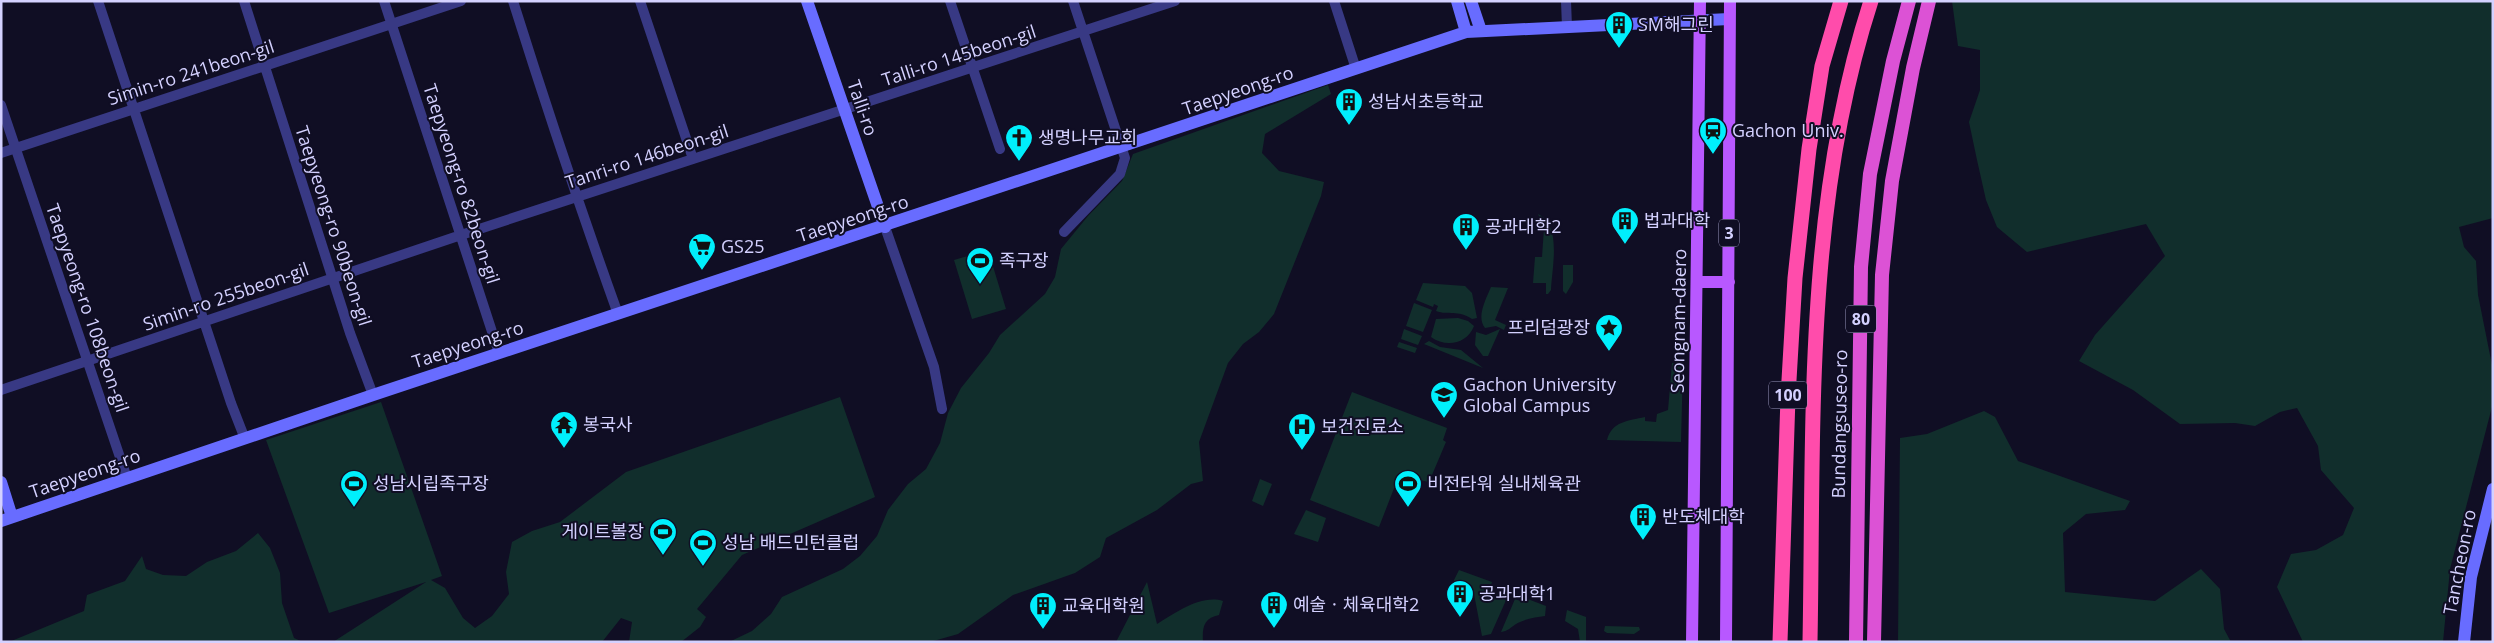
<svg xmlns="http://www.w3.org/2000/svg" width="2494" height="643" font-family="'Open Sans','Noto Sans KR',sans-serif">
	<rect width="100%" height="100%" fill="#100e24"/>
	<!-- green -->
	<path fill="#112e2c" d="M1952 1H2493V218L2459 227 2464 247 2476 261 2478 295 2493 370V403L2450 569 2443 642H2303L2277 587 2291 554 2316 550 2343 535 2354 508 2321 470 2318 446 2297 408 2280 412 2255 426 2235 423 2180 424 2133 390 2079 361 2095 335 2165 256 2146 224 2027 252 1997 227 1986 200 1977 160 1969 122 1980 90V50L1958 46Z
		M1328 85 1331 94 1265 134 1262 153 1279 171 1324 182 1321 196 1274 314 1259 332 1243 344 1228 363 1199 442 1203 481 1191 484 1157 510 1106 538 1100 557 1075 573 1013 595 958 634 930 642H729L752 631 771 614 782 597 843 569 860 556 877 536 888 510 908 484 926 469 940 443 948 413 961 388 989 353 1000 335 1045 294 1055 277 1061 249 1088 216 1122 181 1133 154Z
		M1538 214C1562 225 1552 267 1551 290L1548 294H1546V283H1533L1535 257H1542L1544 228Z
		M988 250 1006 309 972 319 954 260Z
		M1563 265H1573V282L1566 294 1563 291Z
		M1423 283 1465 286 1472 293 1477 318 1472 319C1457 309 1449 316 1436 311L1438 306 1434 304 1433 307 1416 300Z
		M1491 287 1508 288 1495 320 1506 325 1504 330 1496 326 1485 328C1476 317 1486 299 1491 287Z
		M1414 303 1432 310 1423 332 1406 326Z
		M1458 318 1468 321 1474 326C1467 344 1446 348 1431 337L1436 319Z
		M1404 329 1422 336 1418 345 1401 339Z
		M1500 329 1488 356H1483L1475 345 1476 332 1486 335Z
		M1429 341 1440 347 1461 350 1483 368 1424 344Z
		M1399 342 1417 348 1415 353 1397 347Z
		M1672 363 1683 364 1681 442 1607 440C1612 421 1628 421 1645 417V421L1656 422 1657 414 1668 410Z
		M1352 392 1447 428 1443 440 1446 442 1429 482 1409 478 1407 481 1398 478 1379 527 1310 500Z
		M840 397 875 497 742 555 697 609 706 617 700 627 681 642H629L632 622 621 618 602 642H333L426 582 329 613 266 440 381 402 442 576 431 580 445 588 463 618 475 628 492 616 509 594 506 572 512 542 532 531 560 522 626 472Z
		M1984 411 1995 417 2018 461 2130 501 2125 510 2086 514 2063 533 2065 592 2155 601 2201 569 2220 589 2224 629 2231 642H1898L1900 438 1927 434Z
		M1260 479 1272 484 1263 506 1252 501Z
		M1306 510 1326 518 1318 542 1294 534Z
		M258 533 270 548 280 573 282 603 294 638 303 642H9L84 611 87 595 125 581 142 556 146 569 163 575 186 576 207 562 236 551Z
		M1459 570 1492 582 1489 591 1507 598 1491 634 1482 636 1474 594 1453 598 1454 580Z
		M1147 582 1157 624C1175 613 1201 594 1223 601L1219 615C1204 618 1202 627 1203 642H1116Z
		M1525 598 1546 606 1545 616C1536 617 1524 619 1516 624 1510 628 1508 631 1501 632L1515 599 1523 602Z
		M1567 610 1586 617V642H1580L1578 629 1565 621Z
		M1605 626 1639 627 1640 630 1634 634 1607 633 1604 631Z"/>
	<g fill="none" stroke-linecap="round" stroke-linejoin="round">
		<!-- minor -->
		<path stroke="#383984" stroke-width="10" d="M98 1 231 403 245 439
			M244 1 350 333 373 395
			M384 1 499 353
			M513 1C546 106 581 211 618 314
			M640 1 693 159
			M950 1 1000 149
			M1334 1 1356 69
			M1566 1 1567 27
			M1 105 127 478
			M1 153 461 1
			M885 227 934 367 942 409
			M1064 232 1120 174 1125 158 1073 1
			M1 390 461 235 1175 1"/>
		<!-- secondary -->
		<path stroke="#686cff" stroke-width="12" d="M807 1 885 227
			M1457 1 1466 32
			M1471 1 1481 31
			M1 482 12 517
			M1 521 373 395 1466 32 1729 19
			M2464 642 2471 577 2493 489"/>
		<!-- primary -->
		<path stroke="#b858ff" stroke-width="12" d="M1697 282H1729
			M1692 642 1700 1
			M1726 642 1730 1"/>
		<!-- trunk -->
		<path stroke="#dc52d5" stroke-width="14" d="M1856 642 1861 267 1870 174 1893 61 1909 1
			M1874 642 1882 275 1892 181 1913 68 1929 1"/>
		<!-- motorway -->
		<path stroke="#ff4cab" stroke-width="15" d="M1780 642 1788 397 1795 278 1809 149 1822 66 1841 1
			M1810 642C1814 428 1804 207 1871 1"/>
	</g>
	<!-- icons -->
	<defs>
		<symbol id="building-pin" viewBox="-11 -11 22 30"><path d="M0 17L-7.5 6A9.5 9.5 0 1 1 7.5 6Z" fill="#00effc" stroke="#100e24"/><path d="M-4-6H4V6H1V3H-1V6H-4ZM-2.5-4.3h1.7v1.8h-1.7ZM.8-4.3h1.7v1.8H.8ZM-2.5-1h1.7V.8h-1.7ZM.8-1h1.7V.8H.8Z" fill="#111"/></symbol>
		<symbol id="station-pin" viewBox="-11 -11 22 30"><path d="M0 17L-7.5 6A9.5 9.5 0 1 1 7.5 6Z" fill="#00effc" stroke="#100e24"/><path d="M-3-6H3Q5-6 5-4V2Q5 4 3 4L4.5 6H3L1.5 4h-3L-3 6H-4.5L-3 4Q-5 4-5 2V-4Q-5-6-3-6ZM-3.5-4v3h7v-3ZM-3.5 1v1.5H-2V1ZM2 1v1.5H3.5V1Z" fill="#111"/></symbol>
		<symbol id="church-pin" viewBox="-11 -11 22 30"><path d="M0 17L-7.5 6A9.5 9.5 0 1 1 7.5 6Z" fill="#00effc" stroke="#100e24"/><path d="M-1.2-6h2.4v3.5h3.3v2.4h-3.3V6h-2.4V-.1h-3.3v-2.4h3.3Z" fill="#111"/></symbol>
		<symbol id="supermarket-pin" viewBox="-11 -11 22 30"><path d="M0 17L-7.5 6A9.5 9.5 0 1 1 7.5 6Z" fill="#00effc" stroke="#100e24"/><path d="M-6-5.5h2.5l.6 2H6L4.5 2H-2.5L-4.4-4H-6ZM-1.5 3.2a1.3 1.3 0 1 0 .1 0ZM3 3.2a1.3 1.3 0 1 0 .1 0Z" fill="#111"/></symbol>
		<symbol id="stadium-pin" viewBox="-11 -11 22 30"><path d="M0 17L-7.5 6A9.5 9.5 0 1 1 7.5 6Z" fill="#00effc" stroke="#100e24"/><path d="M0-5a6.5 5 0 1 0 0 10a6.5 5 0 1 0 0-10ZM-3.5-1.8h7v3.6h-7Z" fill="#111"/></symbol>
		<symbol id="sight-pin" viewBox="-11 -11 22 30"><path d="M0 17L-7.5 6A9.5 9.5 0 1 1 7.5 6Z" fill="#00effc" stroke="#100e24"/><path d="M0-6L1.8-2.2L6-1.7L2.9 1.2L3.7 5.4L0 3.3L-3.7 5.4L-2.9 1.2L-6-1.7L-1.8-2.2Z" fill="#111"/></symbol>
		<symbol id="university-pin" viewBox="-11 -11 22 30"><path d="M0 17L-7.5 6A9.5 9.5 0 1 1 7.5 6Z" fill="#00effc" stroke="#100e24"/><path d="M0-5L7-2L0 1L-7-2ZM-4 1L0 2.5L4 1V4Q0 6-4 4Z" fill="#111"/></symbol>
		<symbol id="temple-pin" viewBox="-11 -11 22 30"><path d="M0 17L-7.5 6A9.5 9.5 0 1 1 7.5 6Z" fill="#00effc" stroke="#100e24"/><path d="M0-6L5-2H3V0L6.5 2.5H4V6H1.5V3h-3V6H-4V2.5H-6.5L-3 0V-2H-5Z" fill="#111"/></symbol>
		<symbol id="hospital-pin" viewBox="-11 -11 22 30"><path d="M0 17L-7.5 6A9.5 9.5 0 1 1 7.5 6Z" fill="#00effc" stroke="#100e24"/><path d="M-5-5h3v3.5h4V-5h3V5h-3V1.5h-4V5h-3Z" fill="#111"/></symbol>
	</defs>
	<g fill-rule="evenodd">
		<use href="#building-pin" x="1603" y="9" width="32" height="43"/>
		<use href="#building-pin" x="1333" y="86" width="32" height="43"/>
		<use href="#station-pin" x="1697" y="115" width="32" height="43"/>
		<use href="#church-pin" x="1003" y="122" width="32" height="43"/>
		<use href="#building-pin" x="1609" y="205" width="32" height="43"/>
		<use href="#building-pin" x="1450" y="211" width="32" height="43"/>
		<use href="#supermarket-pin" x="686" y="231" width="32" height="43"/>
		<use href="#stadium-pin" x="964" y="245" width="32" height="43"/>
		<use href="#sight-pin" x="1593" y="312" width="32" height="43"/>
		<use href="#university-pin" x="1428" y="379" width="32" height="43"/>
		<use href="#temple-pin" x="548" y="409" width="32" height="43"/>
		<use href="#hospital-pin" x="1286" y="411" width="32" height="43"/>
		<use href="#stadium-pin" x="338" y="468" width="32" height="43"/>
		<use href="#stadium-pin" x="1392" y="468" width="32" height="43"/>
		<use href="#building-pin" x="1627" y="501" width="32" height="43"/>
		<use href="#stadium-pin" x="647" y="516" width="32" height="43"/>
		<use href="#stadium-pin" x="687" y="527" width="32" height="43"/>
		<use href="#building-pin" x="1444" y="578" width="32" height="43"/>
		<use href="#building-pin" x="1258" y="589" width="32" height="43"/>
		<use href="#building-pin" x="1027" y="590" width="32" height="43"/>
	</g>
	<g text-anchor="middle" stroke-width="4" stroke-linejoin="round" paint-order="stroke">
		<!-- shield labels -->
		<g fill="#100e24" stroke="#9996bd" stroke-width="1">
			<rect x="1719" y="219.5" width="20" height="27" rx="4"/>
			<rect x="1846" y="305.5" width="30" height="27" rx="4"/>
			<rect x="1769" y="381.5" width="38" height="27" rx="4"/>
		</g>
		<g font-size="16" font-weight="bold" fill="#d4d1ff">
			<text x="1729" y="239">3</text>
			<text x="1861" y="325">80</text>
			<text x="1788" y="401">100</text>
		</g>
		<!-- poi labels -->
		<g font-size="18" fill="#d4d1ff" stroke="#100e24" text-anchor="start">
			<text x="1638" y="31">SM해그린</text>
			<text x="1368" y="108">성남서초등학교</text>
			<text x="1732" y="137">Gachon Univ.</text>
			<text x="1038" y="144">생명나무교회</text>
			<text x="1644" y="227">법과대학</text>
			<text x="1485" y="233">공과대학2</text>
			<text x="721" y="253">GS25</text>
			<text x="999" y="267">족구장</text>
			<text x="1590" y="334" text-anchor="end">프리덤광장</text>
			<text x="1463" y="391">Gachon University<tspan x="1463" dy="21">Global Campus</tspan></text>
			<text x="583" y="431">봉국사</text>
			<text x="1321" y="433">보건진료소</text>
			<text x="373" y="490">성남시립족구장</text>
			<text x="1427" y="490">비전타워 실내체육관</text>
			<text x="1662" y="523">반도체대학</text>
			<text x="644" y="538" text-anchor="end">게이트볼장</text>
			<text x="722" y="549">성남 배드민턴클럽</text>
			<text x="1479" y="600">공과대학1</text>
			<text x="1293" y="611">예술ㆍ체육대학2</text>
			<text x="1062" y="612">교육대학원</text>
		</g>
		<!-- street labels -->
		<g font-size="18" fill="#d4d1ff" stroke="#100e24">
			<text transform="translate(959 56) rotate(-18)" y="6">Talli-ro 145beon-gil</text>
			<text transform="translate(191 73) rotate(-18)" y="6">Simin-ro 241beon-gil</text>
			<text transform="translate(1238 91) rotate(-19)" y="6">Taepyeong-ro</text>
			<text transform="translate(862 108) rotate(71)" y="6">Talli-ro</text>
			<text transform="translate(647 157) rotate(-18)" y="6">Tanri-ro 146beon-gil</text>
			<text transform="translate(461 184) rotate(72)" y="6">Taepyeong-ro 82beon-gil</text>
			<text transform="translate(853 219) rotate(-18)" y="6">Taepyeong-ro</text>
			<text transform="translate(333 226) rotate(72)" y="6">Taepyeong-ro 90beon-gil</text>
			<text transform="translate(226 297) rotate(-19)" y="6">Simin-ro 255beon-gil</text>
			<text transform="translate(87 308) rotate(71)" y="6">Taepyeong-ro 108beon-gil</text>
			<text transform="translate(1679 321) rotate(-89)" y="6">Seongnam-daero</text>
			<text transform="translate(468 345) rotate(-18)" y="6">Taepyeong-ro</text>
			<text transform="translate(1840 424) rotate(-89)" y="6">Bundangsuseo-ro</text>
			<text transform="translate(85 474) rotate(-19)" y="6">Taepyeong-ro</text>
			<text transform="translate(2460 562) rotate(-79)" y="6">Tancheon-ro</text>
		</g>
	</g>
	<!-- border -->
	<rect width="2494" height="643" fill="none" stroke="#d4d1ff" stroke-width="5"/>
</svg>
